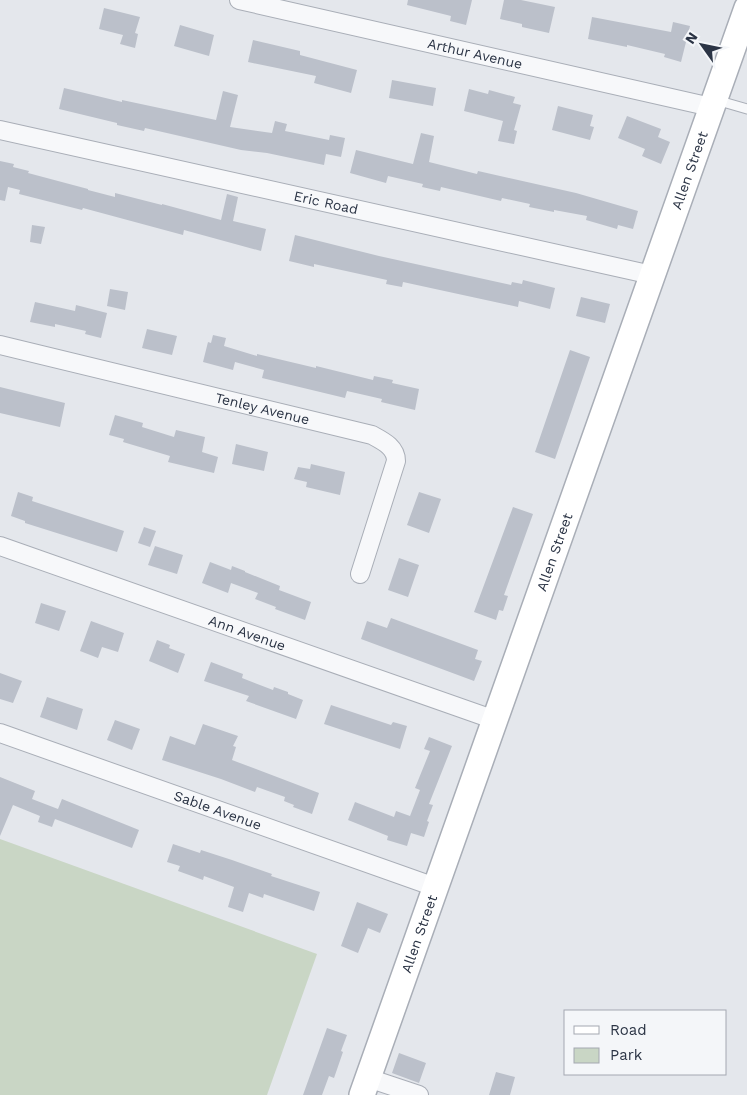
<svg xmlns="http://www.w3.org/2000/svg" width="747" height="1095" font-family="'Work Sans',sans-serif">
	<rect width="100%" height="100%" fill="#e4e7ec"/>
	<!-- green -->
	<path fill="#c9d6c5" d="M0 839 317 954 267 1095H0Z"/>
	<!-- building -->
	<path fill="#bbc0ca" d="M408 0H472L466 25 450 21 451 16 407 5Z
		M504 0H521L555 7 549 33 522 27V24L500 19Z
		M104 8 140 17 135 33 138 34 135 48 120 44 123 35 99 29Z
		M592 17 671 32 673 22 690 26 681 62 664 57 665 54 627 45V47L588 39Z
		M180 25 214 35 209 56 174 46Z
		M253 40 300 51V55L357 70 351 93 314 83 316 76 248 62Z
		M392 80 436 88 433 106 389 98Z
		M64 88 122 102V100L216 120 223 91 238 95 230 127 272 133 275 121 287 124 285 131 329 140 330 135 345 138 341 157 326 154 324 165 267 153 241 150 145 128 144 131 117 125V123L59 109Z
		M469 89 488 94 489 90 515 97 513 103 521 105 514 130 517 131 514 144 498 141 503 121 464 111Z
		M558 106 593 115 590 126 594 127 590 140 552 130Z
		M627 116 661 129 658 137 670 142 661 164 642 156 645 149 618 138Z
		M421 133 434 136 429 162 477 174 478 171 576 193 638 211 633 229 618 225 617 229 586 220 587 216 554 210V212L529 207 530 204 502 198 501 201 441 187 440 191 422 187 423 184 388 176 386 183 350 173 356 150 413 164Z
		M0 161 14 164 13 167 29 171 28 173 88 189V190L115 197V193L162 205V204L221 220 227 194 238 197 233 221 266 229 261 251 184 230 183 235 83 208 82 210 19 194 20 190 8 187 5 201 0 200Z
		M32 225 45 227 41 244 30 242Z
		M295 235 379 256 511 285 512 282 522 284 523 280 555 288 550 309 519 301 518 307 403 282 402 287 386 284 387 280 314 264V267L289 261Z
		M110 289 128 292 125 310 107 306Z
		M581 297 610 304 605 323 576 316Z
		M35 302 75 311 76 305 107 313 101 338 85 334 86 331 55 324V327L30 322Z
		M147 329 177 336 172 355 142 348Z
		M213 335 226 338 224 346 257 356V354L316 368V366L373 380 374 376 393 380 392 383 419 389 415 410 381 402 382 399 347 391 345 398 262 378 264 370 235 362 233 370 203 362 208 342 211 343Z
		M570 350 590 357 555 459 535 452Z
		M0 387 65 403 60 427 0 413Z
		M115 415 143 423 142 427 174 437 176 430 205 437 202 452 218 457 214 473 168 462 170 456 123 442 124 439 109 435Z
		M236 444 268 452 264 471 232 464Z
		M311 464 345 472 340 495 306 487 307 482 294 479 298 467 310 469Z
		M18 492 33 497 32 501 124 531 117 552 25 523V521L11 516Z
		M419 492 441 499 429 533 407 525Z
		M513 507 533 514 504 595 508 596 503 611 499 610 496 620 474 612Z
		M144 527 156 531 150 547 138 543Z
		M155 546 183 555 177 574 148 565Z
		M399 558 419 565 408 597 388 590Z
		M210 562 231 570 232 566 245 571V572L280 586 279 590 311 602 305 620 275 609 276 607 255 599 258 593 231 583 228 593 202 583Z
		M41 603 66 611 59 631 35 623Z
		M391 618 478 650 475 659 482 661 474 681 361 639 367 621 387 628Z
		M91 621 124 633 118 652 102 647 98 658 80 651Z
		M157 640 170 645 169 648 185 654 178 673 149 661Z
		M211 662 243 674 242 678 273 690 274 687 288 692V694L303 700 296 719 246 701 249 696 204 681Z
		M0 673 22 681 13 703 0 699Z
		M47 697 83 709 77 730 40 717Z
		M331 705 391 725 393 722 407 726 400 749 324 724Z
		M115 720 140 729 132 750 107 740Z
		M203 724 238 736 233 746 236 747 232 760 319 793 312 814 293 807 294 805 284 801 285 797 257 787 255 792 221 779 162 760 170 736 195 745Z
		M429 737 452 746 429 804 433 805 427 821 429 822 424 837 411 833 407 846 387 840 388 836 348 820 355 802 394 817 396 811 410 816 420 790 415 788 430 751 424 749Z
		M0 777 35 791 32 799 58 809 62 799 139 830 132 848 55 819 52 827 38 822 40 816 13 805 0 836Z
		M173 844 200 853 201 850 232 860 272 874 271 876 320 892 314 911 264 894 263 898 249 893 243 912 228 907 234 887 204 876 203 880 178 871 180 866 167 862Z
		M357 902 388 914 380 933 368 928 358 953 341 946Z
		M327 1028 347 1035 341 1051 343 1052 334 1078 329 1076 322 1095H303Z
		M399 1053 426 1063 419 1083 392 1073Z
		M496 1072 515 1077 510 1095H489Z"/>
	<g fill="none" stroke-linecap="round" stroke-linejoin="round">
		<defs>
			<path id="lane" d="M716 100 747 109"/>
			<g id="street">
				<path id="s1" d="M239 0 711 107"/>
				<path id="s2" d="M0 130 652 275"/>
				<path id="s3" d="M0 345 372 435C383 441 396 447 396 461L360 574"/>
				<path id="s4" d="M0 546 495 720"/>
				<path id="s5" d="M0 733 435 887"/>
				<path d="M368 1078 419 1095"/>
			</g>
			<g id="secondary">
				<path id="s6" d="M362 1095 747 8"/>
			</g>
		</defs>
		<!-- lane casing -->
		<use href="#lane" stroke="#a9aeb7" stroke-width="11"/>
		<!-- street casing -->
		<use href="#street" stroke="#a9aeb7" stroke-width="20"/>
		<!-- secondary casing -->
		<use href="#secondary" stroke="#a9aeb7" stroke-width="28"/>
		<!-- lane -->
		<use href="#lane" stroke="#f7f8fa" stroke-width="9"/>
		<!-- street -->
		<use href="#street" stroke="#f7f8fa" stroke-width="18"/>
		<!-- secondary -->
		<use href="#secondary" stroke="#fff" stroke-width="25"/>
	</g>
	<g text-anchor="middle" stroke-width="4.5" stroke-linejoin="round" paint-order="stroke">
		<!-- street labels -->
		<g font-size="14" fill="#2b3445" stroke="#f4f6f9">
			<text dy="5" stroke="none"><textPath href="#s1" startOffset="242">Arthur Avenue</textPath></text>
			<text dy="5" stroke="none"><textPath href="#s6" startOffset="981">Allen Street</textPath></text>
			<text dy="5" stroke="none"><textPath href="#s2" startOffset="334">Eric Road</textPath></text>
			<text dy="5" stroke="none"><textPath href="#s3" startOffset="270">Tenley Avenue</textPath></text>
			<text dy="5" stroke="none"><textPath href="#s6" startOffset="576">Allen Street</textPath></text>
			<text dy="5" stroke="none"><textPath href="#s4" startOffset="262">Ann Avenue</textPath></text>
			<text dy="5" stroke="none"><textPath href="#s5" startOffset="231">Sable Avenue</textPath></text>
			<text dy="5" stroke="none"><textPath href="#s6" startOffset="171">Allen Street</textPath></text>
		</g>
	</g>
	<!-- legend -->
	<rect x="564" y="1010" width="162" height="65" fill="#f4f6f9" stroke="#a4a8b1"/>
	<rect x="574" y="1026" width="25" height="8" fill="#ffffff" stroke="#a4a8b1"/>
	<text x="610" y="1035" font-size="15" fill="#2b3445">Road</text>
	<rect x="574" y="1048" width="25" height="15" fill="#c9d6c5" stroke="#a4a8b1"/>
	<text x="610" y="1060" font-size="15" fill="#2b3445">Park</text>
	<!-- north arrow -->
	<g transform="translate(702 45) rotate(303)" stroke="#f4f6f9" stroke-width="4" paint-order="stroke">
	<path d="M0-4L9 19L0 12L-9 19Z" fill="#2b3445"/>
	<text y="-8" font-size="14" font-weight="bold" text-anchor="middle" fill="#2b3445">N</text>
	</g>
</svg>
